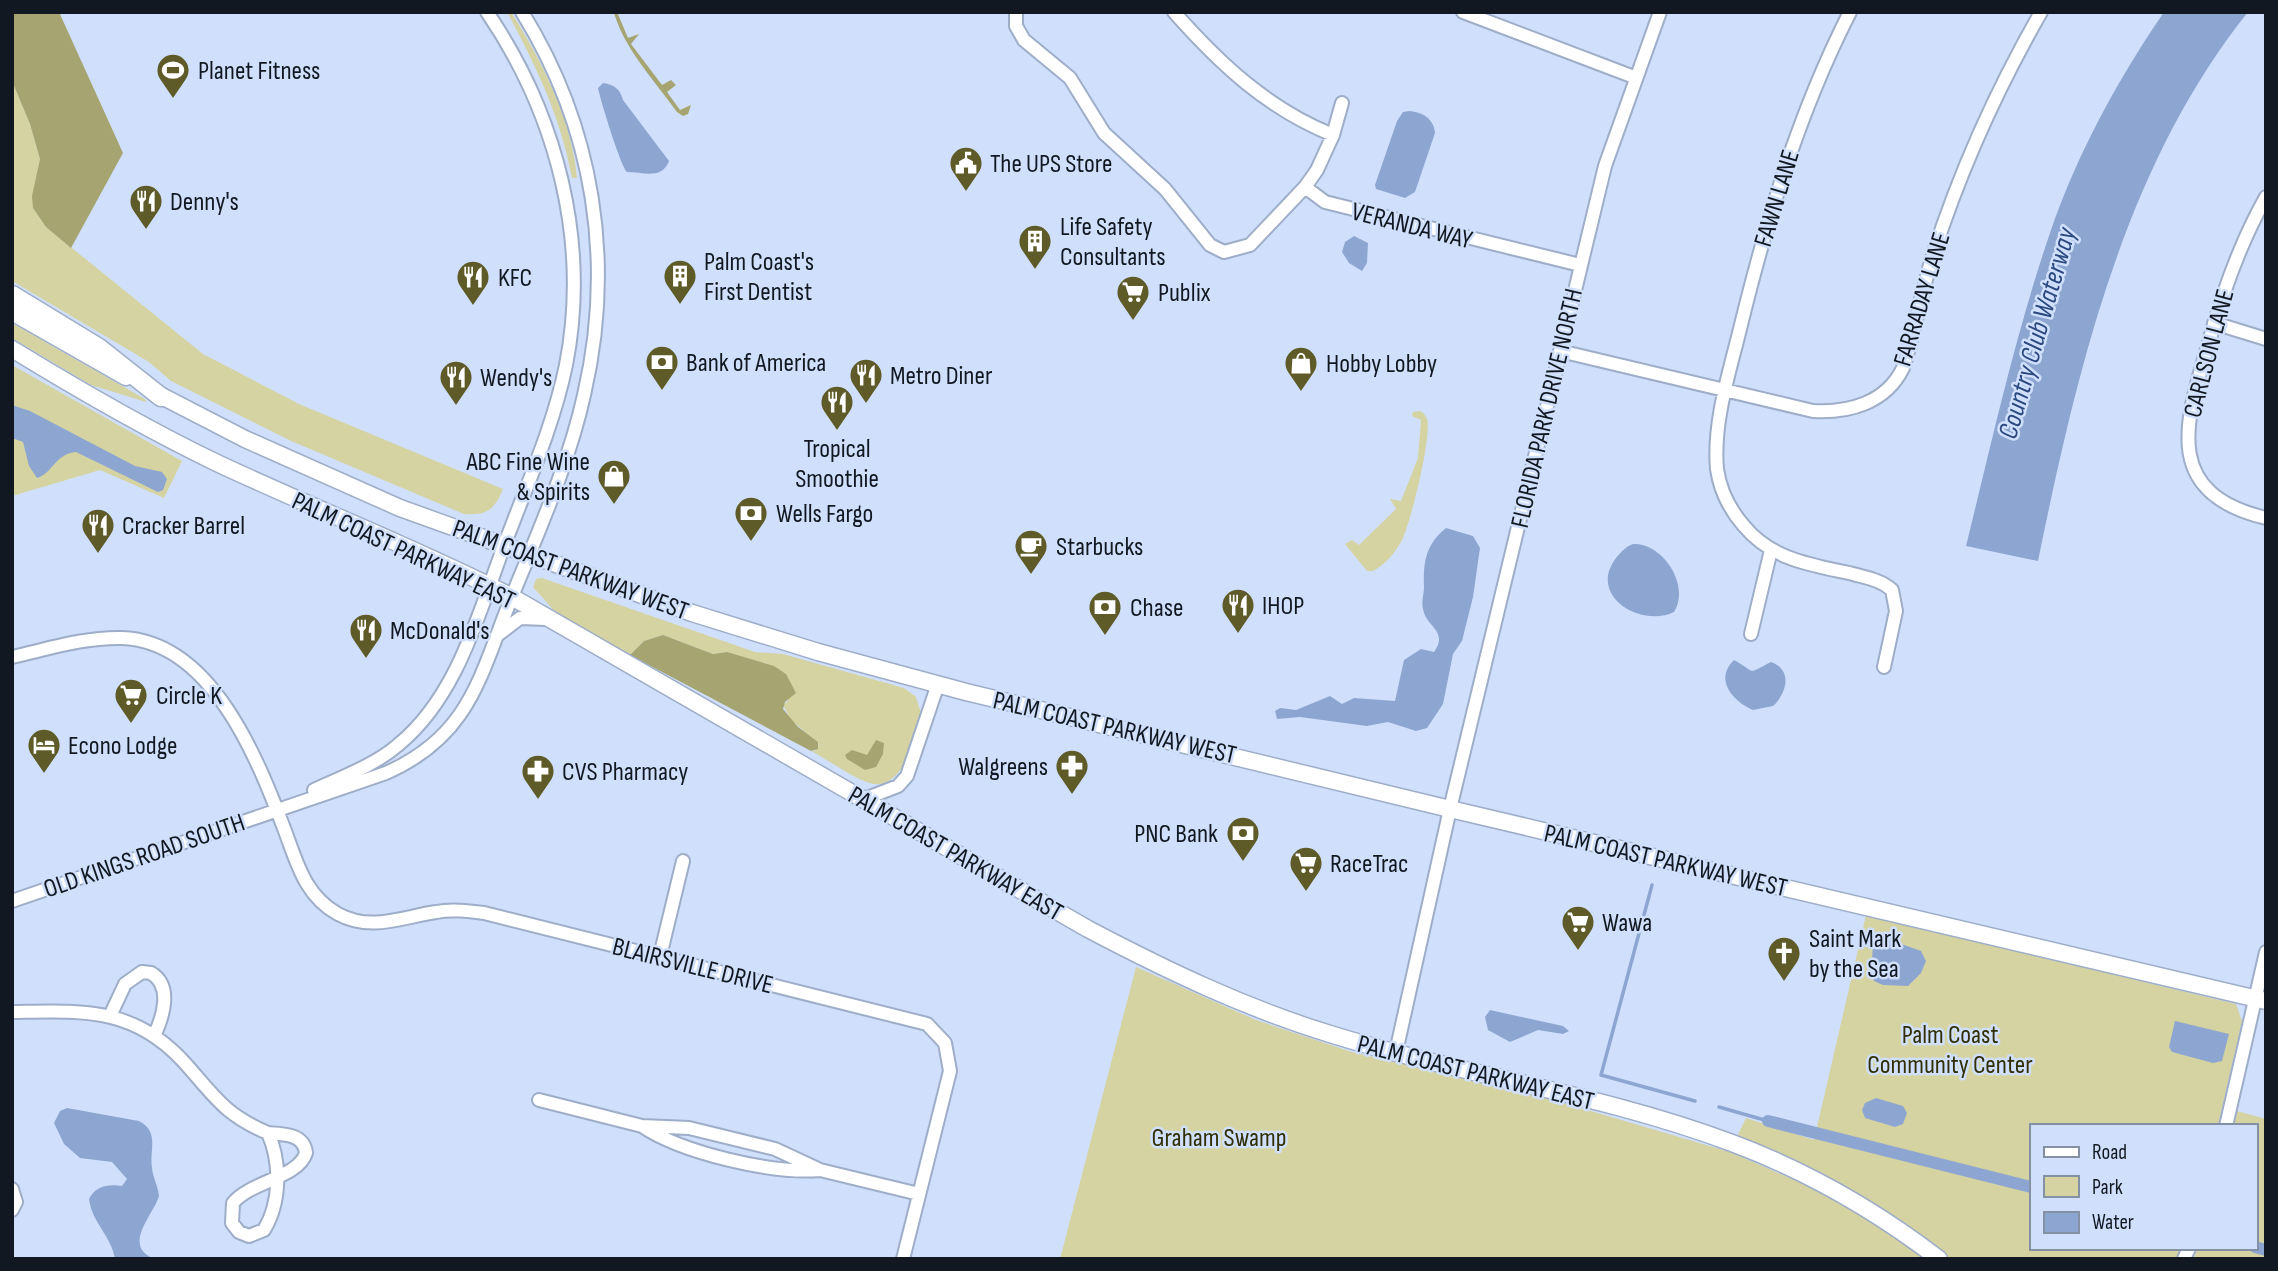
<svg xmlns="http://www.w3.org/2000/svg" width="2278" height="1271" font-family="'Sofia Sans Condensed',sans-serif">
	<rect width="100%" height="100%" fill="#d0e0fc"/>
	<!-- green -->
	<path fill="#d5d3a1" d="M507 12H511C542 61 572 120 577 178H572C561 118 536 66 507 12Z
		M12 81 30 124 40 159 33 208 46 227 203 354 299 404 503 489C495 509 487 516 464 514L291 441 171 381 149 362 12 281Z
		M12 323 145 399 146 402 91 385 12 338Z
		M12 365 182 461 164 498 100 470 12 496Z
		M1420 411C1423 413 1425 414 1427 419 1432 436 1411 522 1402 540 1395 553 1386 564 1373 571H1367L1345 544 1352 540 1359 545 1396 509 1390 499 1401 501 1418 458 1421 420 1412 416 1413 412Z
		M542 578 755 652 783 654 904 688 916 697 921 713C917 736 904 787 874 784 858 782 827 759 811 751H815L819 744 791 720 783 705 788 701 786 674 765 663H755L727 652 713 654 663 635 644 641 630 655 557 614 533 587 536 579Z
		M1866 915 2236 1004 2242 1021 2218 1126H2031V1248H2182L2176 1259H1950L1897 1219 1836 1182 1736 1139 1746 1118 1814 1140Z
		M1136 967 1256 1020 1352 1052 1530 1093 1730 1152 1829 1195 1889 1231 1927 1259H1060Z
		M2237 1111 2266 1119V1259H2193L2198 1248H2255V1126H2232Z"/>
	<!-- forest -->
	<path fill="#a6a470" d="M12 12H59L123 153 71 248 46 227 33 208 32 196 40 159 30 124 12 81Z
		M617 12 628 38 639 34 631 44 662 85 671 80 676 85 667 92 680 110 691 105 688 114 683 116 677 112C655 81 625 50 614 13Z
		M663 635 713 654 727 652 774 666 786 674 796 693 785 702 783 709 798 727 818 742V749L811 751 630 655 644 641Z
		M876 740 884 743 883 754 876 767 865 770 847 759 845 755 852 750 867 755Z"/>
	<!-- water -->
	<path fill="#8da6d1" d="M2164 12H2248C2124 167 2077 371 2038 561L1966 546C1992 441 2015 335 2050 233 2076 156 2118 79 2164 12Z
		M603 83C615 85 620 89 623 100L669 161C662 180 643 172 627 172 620 164 601 102 598 88Z
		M1409 111C1423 112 1434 119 1435 133L1415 192 1405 198 1376 189 1375 185 1397 121 1403 112Z
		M1354 236 1368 243 1367 263 1362 271 1349 263 1342 252 1345 242Z
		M12 405 30 411 135 466 162 472 167 479 163 490 158 492 76 452C56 453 52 474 37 478L29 466 23 442 12 438Z
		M1446 528 1473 536 1480 548 1473 597 1462 641 1453 654 1443 704 1427 728 1416 731 1388 722 1367 726 1300 717 1277 719 1275 711 1280 708 1296 710 1330 696 1342 704 1354 698 1395 701 1404 660 1421 649 1434 652C1449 631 1426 627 1423 609 1421 602 1424 594 1424 587 1423 562 1426 544 1446 528Z
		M1633 544C1662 542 1691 585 1674 612 1641 628 1587 596 1616 558 1621 552 1625 547 1633 544Z
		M1734 660C1758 673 1745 675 1771 662 1793 670 1787 693 1773 706L1753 710C1732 701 1714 679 1734 660Z
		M1879 939 1890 940 1921 951 1926 961 1921 973 1908 986 1883 985 1874 981 1871 972 1873 946Z
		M1490 1010 1563 1026 1569 1031 1563 1034 1538 1030 1510 1042 1488 1030 1485 1017Z
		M2175 1021 2229 1034 2222 1061 2213 1063 2172 1052 2169 1047Z
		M1876 1098 1903 1106 1907 1113 1903 1124 1895 1127 1865 1118 1862 1110 1865 1103Z
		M67 1108 139 1121C160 1132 149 1150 152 1168 153 1178 158 1186 159 1196 153 1216 121 1246 155 1259H115C111 1235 92 1223 89 1199 95 1186 109 1184 122 1186L127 1179 112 1162 80 1158 64 1144 54 1123 60 1111Z"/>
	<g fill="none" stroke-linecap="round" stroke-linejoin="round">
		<!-- stream -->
		<path stroke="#8da6d1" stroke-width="3.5" d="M1652 885 1601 1075 1695 1101
			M1719 1107 1768 1121"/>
		<!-- canal -->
		<path stroke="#8da6d1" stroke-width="12" d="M1768 1121 2031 1187
			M2255 1247 2266 1250"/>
		<defs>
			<path id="minor" d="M1016 12V26L1024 40 1070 78 1104 133 1165 189 1210 245 1224 252 1250 245 1305 187
				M1174 12C1220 64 1268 109 1333 135L1317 170 1305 187 1325 202 1580 265
				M1463 12 1634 77
				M1850 12C1798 114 1766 222 1739 333 1728 377 1713 424 1717 469 1720 490 1730 510 1744 526 1772 560 1812 565 1853 574 1867 578 1881 580 1892 590L1896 611 1884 667
				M1333 135 1342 103
				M2266 197C2240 243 2223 291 2209 342 2186 420 2160 493 2266 518
				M2214 323 2266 339
				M1560 351 1813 411C1849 413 1886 403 1903 368 1915 331 1921 293 1933 255 1960 171 1997 89 2041 12
				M499 634 520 618 546 619
				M1751 634 1771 550
				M12 657C48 649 85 637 122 638 212 641 258 760 285 831 297 863 305 896 338 914 371 932 402 917 436 912 452 909 468 911 484 913L927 1024 945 1043 950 1071 903 1259
				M314 790C342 777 375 765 398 745 457 697 478 615 504 546 526 487 553 428 566 365 590 242 557 115 487 12
				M862 800 898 786 907 776 938 684
				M12 901 386 773C472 735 480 674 513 594 539 530 569 463 584 395 615 262 594 128 522 12
				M660 956 683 861
				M12 1012C80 1011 132 1006 183 1061 214 1095 223 1114 268 1133 281 1162 281 1202 264 1230L249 1236 239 1232 232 1223 233 1203C251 1181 298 1178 306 1153 304 1134 284 1134 268 1133
				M110 1016 125 984 142 972 151 973C173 986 163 1017 154 1036
				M1396 1052 1450 809 1605 166 1660 12
				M539 1100 642 1126
				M2226 1126 2266 952
				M820 1170C772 1174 682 1153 642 1126L689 1128 775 1149 820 1170 919 1194
				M12 1189 16 1202 12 1210
				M2184 1259 2189 1248"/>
			<path id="major" d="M12 312 126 377
				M12 349C79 390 146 429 217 463 315 509 416 548 512 597L1088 929C1166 970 1245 1008 1330 1034 1462 1075 1602 1094 1732 1143 1807 1171 1875 1210 1939 1259
				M152 391 245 439 400 508 692 613 818 652 966 692 1450 809 2266 1001"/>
			<path id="highway" d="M12 295 99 348 161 397"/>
		</defs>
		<!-- minor casing -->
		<use href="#minor" stroke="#9eadc8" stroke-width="16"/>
		<!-- major casing -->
		<use href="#major" stroke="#9eadc8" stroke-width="19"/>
		<!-- highway casing -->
		<use href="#highway" stroke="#9eadc8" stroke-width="21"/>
		<!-- minor -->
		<use href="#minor" stroke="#fff" stroke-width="12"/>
		<!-- major -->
		<use href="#major" stroke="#fff" stroke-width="16"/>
		<!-- highway -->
		<use href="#highway" stroke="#fff" stroke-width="18"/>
	</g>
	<!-- icons -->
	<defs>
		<symbol id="stadium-pin" viewBox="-11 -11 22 30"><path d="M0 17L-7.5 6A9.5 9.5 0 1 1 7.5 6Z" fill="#5f5b28" stroke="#d0e0fc"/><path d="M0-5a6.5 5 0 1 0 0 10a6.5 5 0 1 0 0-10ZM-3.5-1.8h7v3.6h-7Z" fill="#fff"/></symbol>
		<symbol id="civic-pin" viewBox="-11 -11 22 30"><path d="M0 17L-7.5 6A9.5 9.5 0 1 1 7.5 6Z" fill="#5f5b28" stroke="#d0e0fc"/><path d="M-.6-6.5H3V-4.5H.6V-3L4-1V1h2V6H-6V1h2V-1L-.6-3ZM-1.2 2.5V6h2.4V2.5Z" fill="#fff"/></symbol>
		<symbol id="restaurant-pin" viewBox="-11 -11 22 30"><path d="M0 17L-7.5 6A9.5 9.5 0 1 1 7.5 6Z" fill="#5f5b28" stroke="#d0e0fc"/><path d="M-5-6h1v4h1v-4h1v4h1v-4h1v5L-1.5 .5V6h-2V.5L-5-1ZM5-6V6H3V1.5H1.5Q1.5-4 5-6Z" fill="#fff"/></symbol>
		<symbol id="building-pin" viewBox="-11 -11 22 30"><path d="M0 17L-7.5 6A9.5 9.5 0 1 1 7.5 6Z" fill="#5f5b28" stroke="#d0e0fc"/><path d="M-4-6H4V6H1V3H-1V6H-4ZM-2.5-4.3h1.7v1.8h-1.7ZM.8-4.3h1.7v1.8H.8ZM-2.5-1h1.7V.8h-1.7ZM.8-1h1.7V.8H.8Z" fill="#fff"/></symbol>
		<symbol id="supermarket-pin" viewBox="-11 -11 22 30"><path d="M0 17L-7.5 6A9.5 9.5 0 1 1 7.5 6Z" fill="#5f5b28" stroke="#d0e0fc"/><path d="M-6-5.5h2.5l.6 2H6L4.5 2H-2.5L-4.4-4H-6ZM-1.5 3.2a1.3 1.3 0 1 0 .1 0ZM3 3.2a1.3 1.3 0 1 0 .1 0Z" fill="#fff"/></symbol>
		<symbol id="bank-pin" viewBox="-11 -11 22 30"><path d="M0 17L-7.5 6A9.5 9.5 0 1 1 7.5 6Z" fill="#5f5b28" stroke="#d0e0fc"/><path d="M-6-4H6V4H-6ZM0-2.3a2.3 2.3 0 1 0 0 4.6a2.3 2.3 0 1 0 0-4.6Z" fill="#fff"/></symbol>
		<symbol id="shop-pin" viewBox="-11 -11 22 30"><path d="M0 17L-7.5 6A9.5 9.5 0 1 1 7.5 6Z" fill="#5f5b28" stroke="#d0e0fc"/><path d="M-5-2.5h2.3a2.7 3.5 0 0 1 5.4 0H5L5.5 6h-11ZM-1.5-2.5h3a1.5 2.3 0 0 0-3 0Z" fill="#fff"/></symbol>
		<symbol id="cafe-pin" viewBox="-11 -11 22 30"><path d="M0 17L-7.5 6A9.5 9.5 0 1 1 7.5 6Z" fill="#5f5b28" stroke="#d0e0fc"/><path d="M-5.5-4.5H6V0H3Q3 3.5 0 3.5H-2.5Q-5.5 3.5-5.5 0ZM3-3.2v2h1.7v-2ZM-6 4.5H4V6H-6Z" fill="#fff"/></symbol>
		<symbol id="hotel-pin" viewBox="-11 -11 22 30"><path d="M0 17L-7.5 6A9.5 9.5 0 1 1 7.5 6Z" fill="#5f5b28" stroke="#d0e0fc"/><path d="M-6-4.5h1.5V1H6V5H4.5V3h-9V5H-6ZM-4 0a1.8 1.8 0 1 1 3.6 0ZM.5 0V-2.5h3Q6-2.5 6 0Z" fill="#fff"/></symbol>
		<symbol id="pharmacy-pin" viewBox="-11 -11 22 30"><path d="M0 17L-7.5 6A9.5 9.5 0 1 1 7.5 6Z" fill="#5f5b28" stroke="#d0e0fc"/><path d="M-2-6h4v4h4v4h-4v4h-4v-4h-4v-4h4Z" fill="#fff"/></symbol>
		<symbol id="church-pin" viewBox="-11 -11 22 30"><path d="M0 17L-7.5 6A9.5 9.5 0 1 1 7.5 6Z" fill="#5f5b28" stroke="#d0e0fc"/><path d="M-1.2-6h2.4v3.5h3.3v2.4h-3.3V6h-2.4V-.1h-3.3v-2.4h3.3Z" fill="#fff"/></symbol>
	</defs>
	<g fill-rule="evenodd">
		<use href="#stadium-pin" x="154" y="51" width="38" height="52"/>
		<use href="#civic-pin" x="947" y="144" width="38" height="52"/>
		<use href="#restaurant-pin" x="127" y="182" width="38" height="52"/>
		<use href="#building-pin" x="1016" y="222" width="38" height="52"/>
		<use href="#building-pin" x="661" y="257" width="38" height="52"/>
		<use href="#restaurant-pin" x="454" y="258" width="38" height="52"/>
		<use href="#supermarket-pin" x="1114" y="273" width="38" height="52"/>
		<use href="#bank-pin" x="643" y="343" width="38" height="52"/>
		<use href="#shop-pin" x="1282" y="344" width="38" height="52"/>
		<use href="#restaurant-pin" x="847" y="356" width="38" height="52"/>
		<use href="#restaurant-pin" x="437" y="358" width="38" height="52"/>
		<use href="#restaurant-pin" x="818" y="383" width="38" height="52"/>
		<use href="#shop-pin" x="595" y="457" width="38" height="52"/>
		<use href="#bank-pin" x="732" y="494" width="38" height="52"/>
		<use href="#restaurant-pin" x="79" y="506" width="38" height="52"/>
		<use href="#cafe-pin" x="1012" y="527" width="38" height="52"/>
		<use href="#restaurant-pin" x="1219" y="586" width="38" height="52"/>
		<use href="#bank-pin" x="1086" y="588" width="38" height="52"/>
		<use href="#restaurant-pin" x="347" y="611" width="38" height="52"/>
		<use href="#supermarket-pin" x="112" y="676" width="38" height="52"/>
		<use href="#hotel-pin" x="25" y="726" width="38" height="52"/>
		<use href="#pharmacy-pin" x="1053" y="747" width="38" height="52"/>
		<use href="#pharmacy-pin" x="519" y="752" width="38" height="52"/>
		<use href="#bank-pin" x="1224" y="814" width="38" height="52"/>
		<use href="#supermarket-pin" x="1287" y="844" width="38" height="52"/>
		<use href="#supermarket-pin" x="1559" y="903" width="38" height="52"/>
		<use href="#church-pin" x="1765" y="934" width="38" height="52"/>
	</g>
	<g text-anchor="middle" stroke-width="5" stroke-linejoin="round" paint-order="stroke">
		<!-- poi labels -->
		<g font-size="26" fill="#121821" stroke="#d0e0fc" text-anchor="start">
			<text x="198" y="79">Planet Fitness</text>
			<text x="990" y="172">The UPS Store</text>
			<text x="170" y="210">Denny's</text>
			<text x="1060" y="235">Life Safety<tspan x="1060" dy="30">Consultants</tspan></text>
			<text x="704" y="270">Palm Coast's<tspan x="704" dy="30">First Dentist</tspan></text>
			<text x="498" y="286">KFC</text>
			<text x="1158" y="301">Publix</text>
			<text x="686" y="371">Bank of America</text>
			<text x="1326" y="372">Hobby Lobby</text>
			<text x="890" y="384">Metro Diner</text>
			<text x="480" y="386">Wendy's</text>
			<text x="837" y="457" text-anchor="middle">Tropical<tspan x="837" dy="30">Smoothie</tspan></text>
			<text x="590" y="470" text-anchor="end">ABC Fine Wine<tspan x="590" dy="30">&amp; Spirits</tspan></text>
			<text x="776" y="522">Wells Fargo</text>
			<text x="122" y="534">Cracker Barrel</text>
			<text x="1056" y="555">Starbucks</text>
			<text x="1262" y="614">IHOP</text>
			<text x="1130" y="616">Chase</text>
			<text x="390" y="639">McDonald's</text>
			<text x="156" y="704">Circle K</text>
			<text x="68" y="754">Econo Lodge</text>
			<text x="1048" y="775" text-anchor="end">Walgreens</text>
			<text x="562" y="780">CVS Pharmacy</text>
			<text x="1218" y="842" text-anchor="end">PNC Bank</text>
			<text x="1330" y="872">RaceTrac</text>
			<text x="1602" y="931">Wawa</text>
			<text x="1809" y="947">Saint Mark<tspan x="1809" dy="30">by the Sea</tspan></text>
		</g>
		<!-- street labels -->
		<g font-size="26" fill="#121821" stroke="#d0e0fc">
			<text transform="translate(1776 198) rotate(-73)" y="9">FAWN LANE</text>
			<text transform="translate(1412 225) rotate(14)" y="9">VERANDA WAY</text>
			<text transform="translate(1921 299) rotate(-73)" y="9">FARRADAY LANE</text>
			<text transform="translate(2208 353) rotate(-75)" y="9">CARLSON LANE</text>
			<text transform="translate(1546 408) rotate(-77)" y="9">FLORIDA PARK DRIVE NORTH</text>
			<text transform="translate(404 550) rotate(25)" y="9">PALM COAST PARKWAY EAST</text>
			<text transform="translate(571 569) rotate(20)" y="9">PALM COAST PARKWAY WEST</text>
			<text transform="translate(1115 727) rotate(13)" y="9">PALM COAST PARKWAY WEST</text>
			<text transform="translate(956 853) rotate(30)" y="9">PALM COAST PARKWAY EAST</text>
			<text transform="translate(144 855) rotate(-19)" y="9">OLD KINGS ROAD SOUTH</text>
			<text transform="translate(1666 860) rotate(13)" y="9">PALM COAST PARKWAY WEST</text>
			<text transform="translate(693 965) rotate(14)" y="9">BLAIRSVILLE DRIVE</text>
			<text transform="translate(1476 1072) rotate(14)" y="9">PALM COAST PARKWAY EAST</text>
		</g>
		<!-- park labels -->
		<g font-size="26" fill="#312e03" stroke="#d0e0fc">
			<text x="1950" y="1043">Palm Coast<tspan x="1950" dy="30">Community Center</tspan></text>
			<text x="1219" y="1146">Graham Swamp</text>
		</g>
		<!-- water labels -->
		<g font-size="28" font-style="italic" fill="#2b4980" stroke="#d0e0fc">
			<text transform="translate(2036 333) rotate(-74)" y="10">Country Club Waterway</text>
		</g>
	</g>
	<!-- border -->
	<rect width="2278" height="1271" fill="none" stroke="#121821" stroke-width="28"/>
	<!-- legend -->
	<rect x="2030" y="1124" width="228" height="126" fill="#d0e0fc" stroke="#8490a4" stroke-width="2"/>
	<rect x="2044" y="1147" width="35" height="10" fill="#ffffff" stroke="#8490a4" stroke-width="2"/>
	<text x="2092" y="1159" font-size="21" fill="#121821">Road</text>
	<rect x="2044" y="1176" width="35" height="21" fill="#d5d3a1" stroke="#8490a4" stroke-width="2"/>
	<text x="2092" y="1194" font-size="21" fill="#121821">Park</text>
	<rect x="2044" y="1212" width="35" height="21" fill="#8da6d1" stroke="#8490a4" stroke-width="2"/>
	<text x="2092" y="1229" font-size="21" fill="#121821">Water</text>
</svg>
